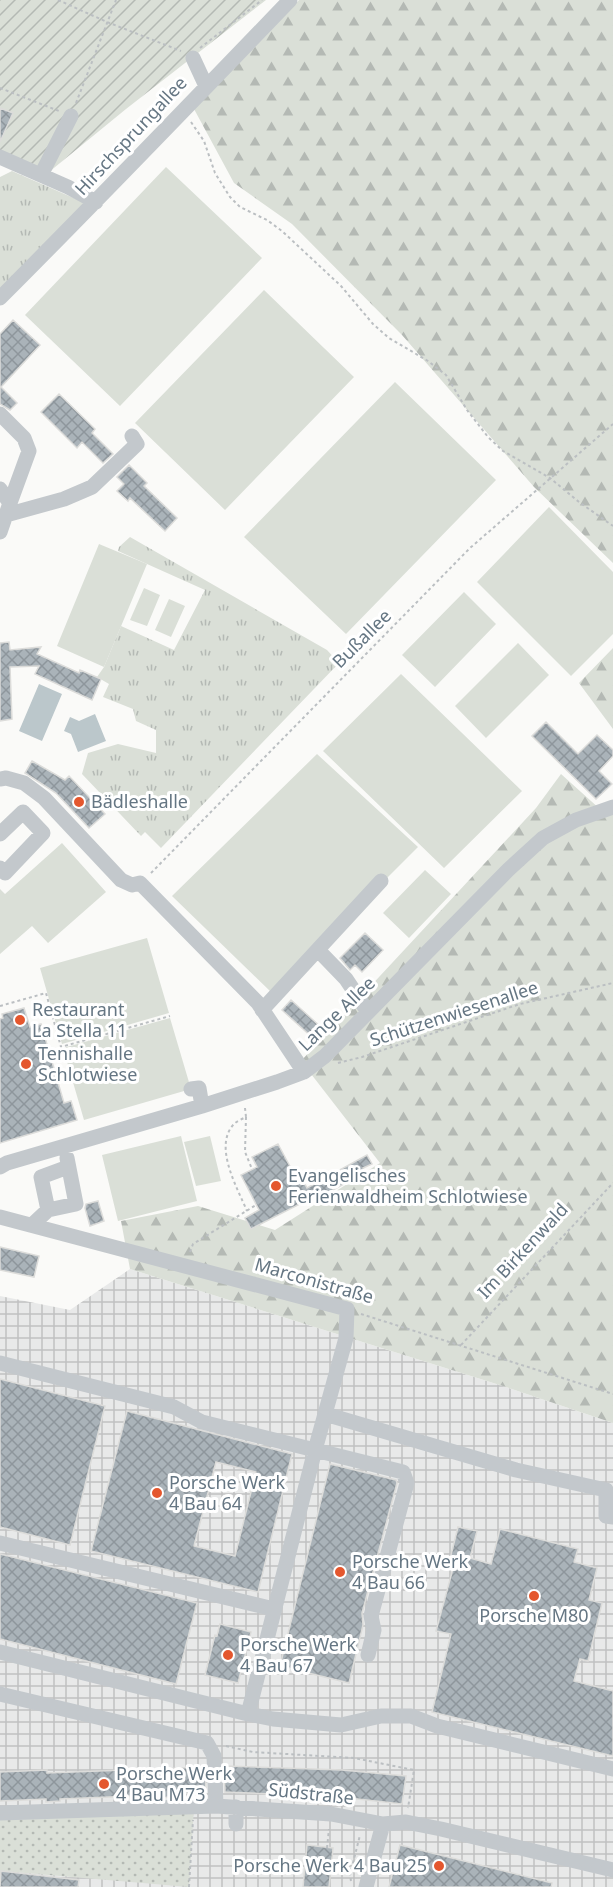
<svg xmlns="http://www.w3.org/2000/svg" width="613" height="1887" font-family="'Noto Sans',sans-serif">
	<defs>
		<pattern id="industrial-grid" width="8" height="8" patternUnits="userSpaceOnUse" patternTransform="scale(1.5)"><rect width="8" height="8" fill="#e8e9e9"/><path d="M0 4h8M4 0v8" fill="none" stroke="#c0c1c2"/></pattern>
		<pattern id="grass-tufts" width="24" height="20" patternUnits="userSpaceOnUse" patternTransform="scale(1.5)"><rect width="24" height="20" fill="#dadfd7"/><path d="M3 7l-1-3M5 7V3M7 7l1-3M15 17l-1-3M17 17v-4M19 17l1-3" fill="none" stroke="#b4b9b4"/></pattern>
		<pattern id="forest-firs" width="22" height="20" patternUnits="userSpaceOnUse" patternTransform="scale(1.5)"><rect width="22" height="20" fill="#dadfd7"/><path d="M5 1l3.5 6h-7zM16 11l3.5 6h-7z" fill="#b4b9b4"/></pattern>
		<pattern id="park-dots" width="8" height="8" patternUnits="userSpaceOnUse" patternTransform="scale(1.5)"><rect width="8" height="8" fill="#dadfd7"/><path d="M2 2h.1M6 6h.1" fill="none" stroke="#b4b9b4" stroke-width="1.8" stroke-linecap="round"/></pattern>
		<pattern id="garden-furrows" width="10" height="10" patternUnits="userSpaceOnUse" patternTransform="scale(1.5)"><rect width="10" height="10" fill="#dadfd7"/><path d="M-1 1l2-2M0 10L10 0M9 11l2-2" fill="none" stroke="#b4b9b4"/></pattern>
		<pattern id="building-cross-hatch" width="8" height="8" patternUnits="userSpaceOnUse" patternTransform="scale(1.5)"><rect width="8" height="8" fill="#aab3b9"/><path d="M0 0l8 8M0 8l8-8" fill="none" stroke="#8e969c"/></pattern>
	</defs>
	<rect width="100%" height="100%" fill="#fafaf8"/>
	<!-- industrial -->
	<path fill="url(#industrial-grid)" d="M130 1269 506 1387 613 1423V1887H0V1296L70 1310Z"/>
	<!-- grass -->
	<path fill="url(#grass-tufts)" d="M12 171 85 203 0 291V177Z
		M130 537 327 650 339 663 161 848 145 832 141 836 82 774 88 753 118 744 156 753V730L136 721 133 709 103 697 109 684 97 677 104 667 121 626 174 650 205 590 118 551 119 547Z"/>
	<!-- forest -->
	<path fill="url(#forest-firs)" d="M299 0H613V563L534 487 402 335 292 224 234 183 194 109Z
		M613 648V729L579 683Z
		M561 774 601 810 613 800V1423L506 1387 130 1269 121 1221 198 1206 275 1230 380 1163 301 1061 536 808Z"/>
	<!-- park -->
	<path fill="url(#park-dots)" d="M194 1807 189 1887 2 1871 0 1884V1813Z"/>
	<!-- garden -->
	<path fill="url(#garden-furrows)" d="M0 0H266L126 109 49 172 0 157Z"/>
	<!-- pitch -->
	<path fill="#dadfd7" d="M166 167 262 258 120 406 25 315Z
		M264 290 354 377 225 510 135 423Z
		M395 382 496 480 346 634 244 537Z
		M549 507 613 572V634L571 676 477 582Z
		M99 544 147 564 104 667 57 646Z
		M144 588 160 595 147 626 130 620Z
		M464 592 496 624 435 687 402 655Z
		M169 599 185 606 171 637 155 630Z
		M518 643 549 675 486 738 455 706Z
		M401 674 522 791 444 868 323 751Z
		M317 754 418 847 272 993 172 896Z
		M62 843 106 892 48 943 32 926 0 954V889L5 894Z
		M425 870 451 894 409 938 383 913Z
		M147 938 169 1013 62 1044 40 968Z
		M170 1018 191 1089 84 1120 63 1048Z
		M181 1136 197 1201 118 1221 102 1155Z
		M210 1136 221 1181 196 1186 184 1142Z"/>
	<!-- water -->
	<path fill="#bbc7cb" d="M39 684 62 694 42 741 19 731Z
		M95 714 106 741 78 752 71 734 64 731 70 717 79 721Z"/>
	<!-- building -->
	<path fill="url(#building-cross-hatch)" stroke="#dcdcda" stroke-width="1.5" fill-rule="evenodd" d="M0 108 13 113 0 142Z
		M13 320 40 345 1 387 17 403 10 410 0 404V334Z
		M59 394 95 429 92 433 113 454 103 463 82 442 77 448 41 412Z
		M129 465 147 483 144 486 177 518 165 531 130 498 128 501 117 491 124 484 117 477Z
		M9 642 10 650 41 647 37 654 79 673 80 670 101 679 92 700 35 674 39 666 10 667 12 719 0 721V643Z
		M546 722 578 754 597 735 613 750V756L599 771 612 784 596 799 532 736Z
		M32 761 65 780 69 776 105 814 89 828 56 793 25 773Z
		M365 933 383 950 362 972 355 965 350 970 340 958Z
		M291 1000 323 1029 314 1039 282 1010Z
		M24 1008 30 1027 41 1024 64 1103 71 1101 77 1120 0 1143V1019L3 1018 2 1014Z
		M278 1144 293 1172 297 1169 307 1188 367 1155 372 1164 363 1168 366 1172 322 1196 321 1193 251 1229 245 1218 259 1210 241 1175 257 1167 252 1157Z
		M98 1201 104 1221 90 1226 85 1208 86 1204Z
		M0 1247 39 1256 34 1277 0 1270Z
		M0 1379 105 1406 70 1545 0 1527Z
		M127 1411 292 1454 258 1592 91 1551ZM216 1462 256 1472 235 1556 194 1546Z
		M330 1464 396 1480 397 1483 362 1613 363 1625 349 1683 280 1666Z
		M458 1527 477 1531 470 1558 491 1564 500 1529 578 1549 574 1562 597 1568 589 1600 602 1603 588 1661 580 1659 574 1681 613 1691V1756L432 1712 451 1634 436 1631 454 1565 449 1563Z
		M0 1554 197 1603 176 1684 0 1639Z
		M220 1624 251 1632 238 1683 205 1675 215 1635 217 1636Z
		M224 1766 342 1770 406 1776 402 1804 340 1797 225 1792Z
		M205 1767 206 1793 170 1794V1797L158 1798V1795L60 1799V1801L46 1802V1799L0 1801V1772L47 1770V1773Z
		M307 1845 333 1848 329 1887H303Z
		M400 1845 552 1883 551 1887H389Z
		M1 1871 79 1880 78 1887H0Z"/>
	<g fill="none" stroke-linecap="round" stroke-linejoin="round">
		<!-- path -->
		<path stroke="#bbbfc2" stroke-width="2" stroke-dasharray="3 3" stroke-linecap="butt" d="M58 0 107 22 181 51
			M200 48 262 0
			M0 88 59 111
			M76 103 116 0
			M191 122 204 141 215 173 230 197 240 207 267 220 282 231 341 286 373 324 389 338 428 361 446 375 467 410 488 437 503 451 550 478 579 502 613 526
			M151 873 470 548 613 424
			M0 1006 46 993 61 1047 170 1016
			M338 1063 362 1057 520 1004 613 983
			M245 1108 246 1117C242 1119 237 1121 234 1124 213 1146 237 1187 247 1211
			M246 1117 245 1152 252 1169
			M190 1252 193 1244 256 1205
			M361 1314 613 1394
			M461 1345 613 1183
			M226 1746 253 1752 354 1758 414 1770 408 1808
			M327 1848 329 1829
			M351 1881 350 1875 360 1835
			M189 1887 193 1820"/>
		<!-- minor -->
		<path stroke="#c3c8cc" stroke-width="15" d="M193 58 206 86
			M0 157 68 187 96 202
			M41 175 71 116
			M0 298C98 200 194 100 290 0
			M0 414 24 438 29 451 10 503
			M0 489 10 503 0 532
			M6 515 64 499 92 487 137 444 132 436
			M0 779 6 778 24 783 44 798 121 880 132 885 140 883 258 1003 304 1072
			M0 834 23 812 43 833 5 873 0 868
			M318 950 346 979 368 1012
			M262 1010 381 881
			M191 1089 199 1088 202 1106
			M0 1167 7 1163 202 1106 277 1082 304 1072 325 1056 508 870 543 838 576 820 613 807
			M48 1210 76 1204 67 1158
			M0 1217 347 1309 346 1338 325 1414
			M32 1225 48 1210 41 1177 68 1167
			M0 1363 174 1407 202 1422 315 1450 248 1714
			M0 1543 274 1609
			M0 1652 248 1714 273 1719 341 1725 381 1716H411L437 1726 613 1769
			M368 1655 374 1630 371 1616 407 1483 403 1472 315 1450 325 1414 516 1470 606 1490V1516L613 1517
			M0 1694 207 1743 214 1756 216 1806
			M0 1813 216 1806 331 1814 383 1824 406 1822 441 1829 613 1870
			M236 1824V1807
			M366 1887 383 1824"/>
	</g>
	<!-- markers -->
	<g fill="#e4572e" stroke="#fff" stroke-width="2">
		<circle cx="79" cy="802" r="6"/>
		<circle cx="20" cy="1020" r="6"/>
		<circle cx="26" cy="1064" r="6"/>
		<circle cx="276" cy="1186" r="6"/>
		<circle cx="157" cy="1493" r="6"/>
		<circle cx="340" cy="1572" r="6"/>
		<circle cx="534" cy="1596" r="6"/>
		<circle cx="228" cy="1655" r="6"/>
		<circle cx="104" cy="1784" r="6"/>
		<circle cx="439" cy="1866" r="6"/>
	</g>
	<g text-anchor="middle" stroke-width="6" stroke-linejoin="round" paint-order="stroke">
		<!-- street labels -->
		<g font-size="18" fill="#657683" stroke="#fff">
			<text transform="translate(131 136) rotate(-47)" y="6">Hirschsprungallee</text>
			<text transform="translate(362 639) rotate(-45)" y="6">Bußallee</text>
			<text transform="translate(337 1014) rotate(-44)" y="6">Lange Allee</text>
			<text transform="translate(454 1014) rotate(-18)" y="6">Schützenwiesenallee</text>
			<text transform="translate(523 1251) rotate(-47)" y="6">Im Birkenwald</text>
			<text transform="translate(314 1281) rotate(16)" y="6">Marconistraße</text>
			<text transform="translate(311 1794) rotate(6)" y="6">Südstraße</text>
		</g>
		<!-- poi labels -->
		<g font-size="18" fill="#657683" stroke="#fff" text-anchor="start">
			<text x="91" y="808">Bädleshalle</text>
			<text x="32" y="1016">Restaurant<tspan x="32" dy="21">La Stella 11</tspan></text>
			<text x="38" y="1060">Tennishalle<tspan x="38" dy="21">Schlotwiese</tspan></text>
			<text x="288" y="1182">Evangelisches<tspan x="288" dy="21">Ferienwaldheim Schlotwiese</tspan></text>
			<text x="169" y="1489">Porsche Werk<tspan x="169" dy="21">4 Bau 64</tspan></text>
			<text x="352" y="1568">Porsche Werk<tspan x="352" dy="21">4 Bau 66</tspan></text>
			<text x="534" y="1622" text-anchor="middle">Porsche M80</text>
			<text x="240" y="1651">Porsche Werk<tspan x="240" dy="21">4 Bau 67</tspan></text>
			<text x="116" y="1780">Porsche Werk<tspan x="116" dy="21">4 Bau M73</tspan></text>
			<text x="427" y="1872" text-anchor="end">Porsche Werk 4 Bau 25</text>
		</g>
	</g>
</svg>
